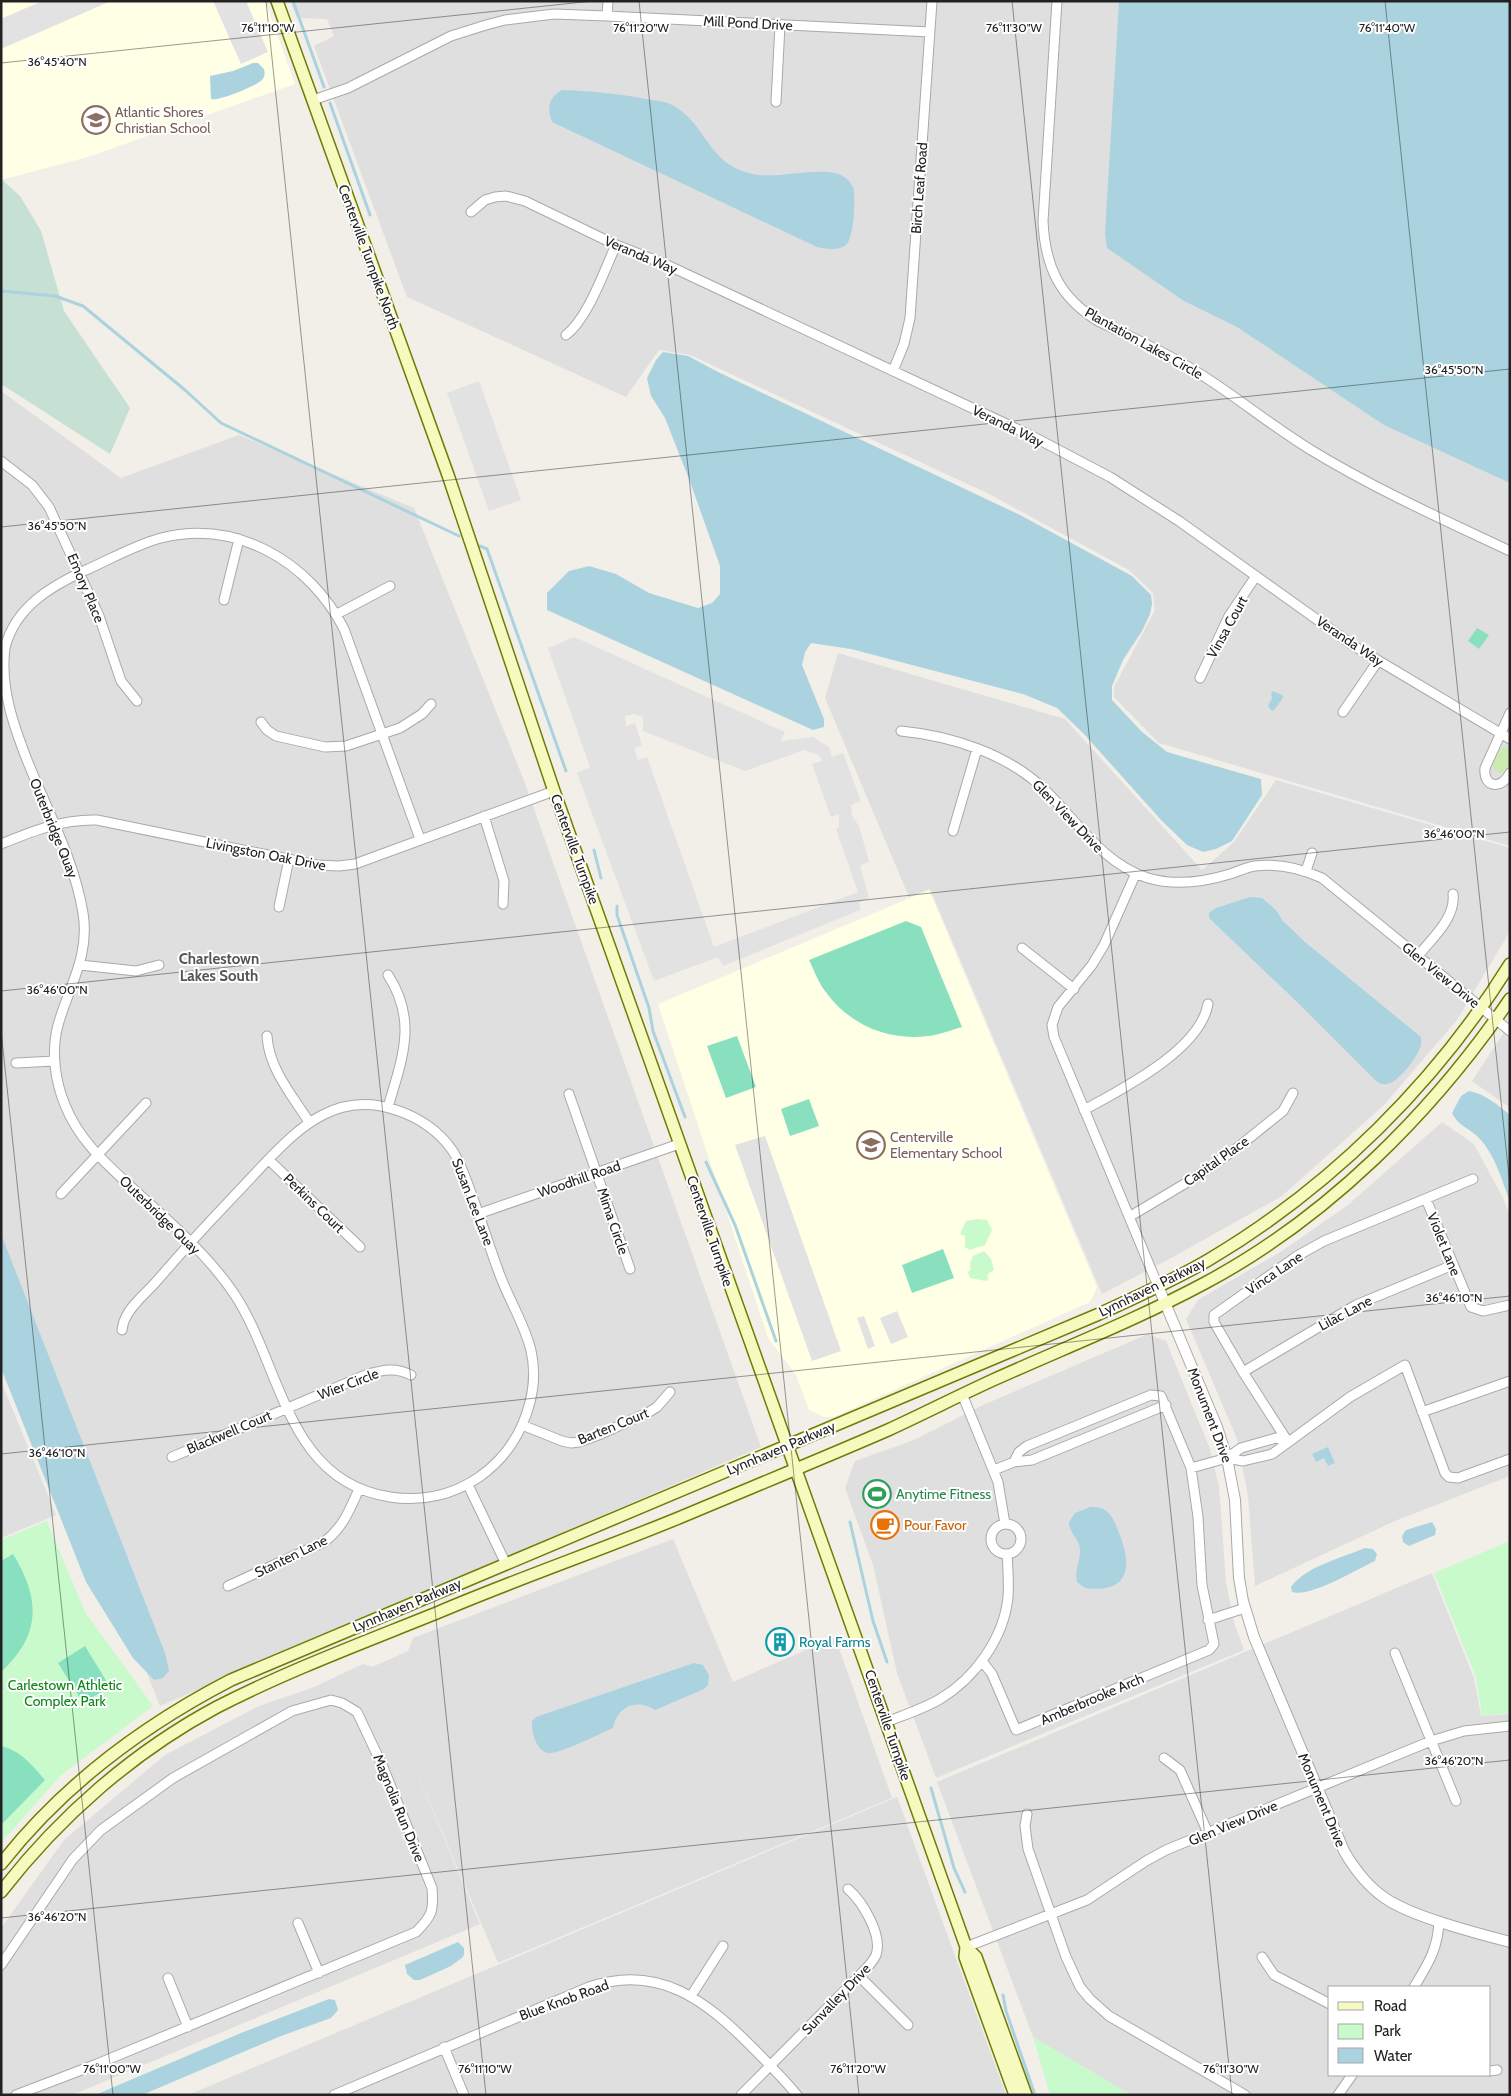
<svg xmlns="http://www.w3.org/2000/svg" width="1511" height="2096" font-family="Cabin,sans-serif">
	<rect width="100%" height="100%" fill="#f2efe9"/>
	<!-- residential -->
	<path fill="#e0dfdf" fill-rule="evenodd" d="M290 1H1510V846L1159 743 1114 697V687L1155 610 1153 593 1129 570 989 494 690 355 659 350 626 397 407 297 314 46 334 36 327 19 297 18Z
		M1 391 121 478 239 435 414 508 523 778 761 1447 160 1706 1 1305Z
		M838 653 1065 719 1202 870 1234 842 1276 780 1510 848V931L1457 1020 1384 1105 1282 1196 1175 1256 1102 1294 930 889 909 897 825 698Z
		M1510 1023V1108L1472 1081Z
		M1442 1122 1474 1144 1503 1198 1510 1215V1476L1395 1521 1255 1586 1248 1496 1237 1439 1186 1319 1198 1300 1282 1251 1348 1205Z
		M1148 1334 1166 1341 1210 1449 1219 1486 1226 1582 1234 1622 1244 1650 936 1778 897 1673 873 1565 845 1488 855 1461 914 1440 983 1405Z
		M1 1381 56 1515 1 1538Z
		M673 1539 733 1682 835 1637 892 1798 498 1963 406 1747 480 1924 72 2095H1V1928L64 1840 165 1755 259 1706 312 1688 363 1664 372 1667 408 1651 413 1638Z
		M1432 1573 1474 1678 1481 1716 1510 1714V2095H1131L1033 2037 937 1782ZM1330 1987H1490V2075H1330Z
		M897 1797 1006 2095H188Z"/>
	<!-- education -->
	<path fill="#ffffe5" d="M1 1H265L295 84 88 157 1 180Z
		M929 890 1097 1287 1090 1302 834 1417H824L809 1410 796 1375 768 1338 658 1004Z"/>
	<!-- grass -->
	<path fill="#cdebb0" d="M1504 747 1510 750V763L1505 772 1499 773 1493 768C1491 760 1497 750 1504 747Z"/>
	<!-- wetland -->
	<path fill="#c6e0d4" d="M1 179 20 196 41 231 64 311 130 408 110 454 1 384Z"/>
	<!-- park -->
	<path fill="#c8facc" d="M978 1219 987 1220 992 1230 985 1245 970 1250 965 1247V1236L960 1234 966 1221Z
		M984 1251 991 1259 994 1270 989 1273 987 1276 989 1279 986 1281 970 1278 968 1272 971 1269 970 1263 973 1256Z
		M47 1521 85 1612 153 1706 60 1776 1 1843V1540Z
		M1510 1541V1713L1482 1716 1476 1677 1434 1573Z
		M1033 2037 1131 2095H1050Z"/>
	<!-- pitch -->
	<path fill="#88e0be" d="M1477 628 1489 635 1479 649 1468 641Z
		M906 921 921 927 962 1027C951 1030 939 1035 928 1036 888 1041 849 1025 825 991 818 982 814 970 809 960Z
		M737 1036 756 1087 726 1098 707 1046Z
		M809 1099 819 1126 790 1136 781 1109Z
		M943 1249 954 1278 912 1293 902 1265Z
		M13 1554C40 1598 42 1634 1 1672V1561Z
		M85 1646 110 1687 83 1703 58 1663Z
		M1 1746C20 1750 33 1766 45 1780L1 1825Z"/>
	<!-- parking -->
	<path fill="#e2e2e2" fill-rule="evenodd" d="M42 1H111L1 49V19Z
		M213 1H246L268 52 241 64Z
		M479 381 521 500 489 511 447 393Z
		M574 637 785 732 781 741 813 737 829 747 832 757 843 753 861 801 851 805 852 816 859 826 869 861 860 866 869 898 860 902V910L723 966 718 957 654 981 577 773 590 767 548 648ZM634 714 643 717V731L745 771 804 750 819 755 822 761 812 764 831 817 839 814V827L836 829 858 892 714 947 647 757 638 760 634 748 642 745 635 723 626 726 625 716Z
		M765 1136 841 1351 812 1361 735 1145Z
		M897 1311 908 1337 891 1344 880 1318Z
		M864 1316 875 1346 868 1349 857 1318Z"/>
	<!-- water -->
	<path fill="#aad3df" d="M1119 1H1510V483L1384 425 1237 327 1184 301 1107 248 1105 233Z
		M253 63H258L264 69C265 73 265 77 262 80 256 86 217 102 211 99L210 76 233 71Z
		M562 90C592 91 622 94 652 100 659 101 668 102 674 106 708 126 707 164 753 174 778 180 827 163 846 178 848 180 851 183 853 187 856 196 854 239 846 245 838 251 826 249 817 247L552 122C547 108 548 98 562 90Z
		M663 352 688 356 718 372 1022 516 1132 576 1151 595 1152 604 1150 614 1142 631 1123 660 1112 686V700L1141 731 1167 752 1261 779 1262 795 1232 841 1216 849 1203 852 1187 845 1162 821 1084 734 1057 708 1023 694 851 649 811 643 805 652 802 665 824 719V727L813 730 547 610V593L569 571 589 566 616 574 649 593 698 608 712 603 720 594V566L689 479 665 418 651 396 647 378 656 360Z
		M1273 691 1282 695 1283 698 1274 710 1272 711 1268 706 1272 698 1271 694Z
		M1250 897 1262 898 1276 910 1283 921 1305 942 1421 1037C1421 1041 1422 1045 1420 1048 1416 1059 1395 1088 1382 1084 1378 1083 1374 1079 1372 1077L1297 1002 1209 918V913L1216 908Z
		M1469 1091C1485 1094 1498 1105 1510 1115V1202C1502 1180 1495 1154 1478 1137 1469 1128 1457 1125 1452 1113L1461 1096Z
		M1 1234 165 1653 169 1671 163 1678 154 1680 133 1658 86 1582 1 1368Z
		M1328 1447 1335 1463 1328 1466 1324 1458 1316 1462 1312 1454Z
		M1090 1507C1095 1507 1101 1507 1105 1510 1112 1514 1116 1525 1119 1533 1133 1567 1129 1594 1085 1588L1077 1582C1074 1570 1081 1560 1080 1549 1079 1538 1069 1533 1069 1522L1075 1513Z
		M1432 1522 1436 1529 1435 1535 1409 1546 1403 1542 1402 1536 1406 1530Z
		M1365 1548 1373 1549 1377 1554 1375 1561C1357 1569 1310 1598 1292 1592L1291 1587C1306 1566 1342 1558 1365 1548Z
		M694 1663 703 1665 709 1675 708 1685 704 1689 655 1710C637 1698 617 1706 613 1728 601 1733 558 1755 548 1753 536 1751 531 1731 532 1721L536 1717Z
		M458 1942 464 1948V1954L463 1957 451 1966 420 1980H414L407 1974 405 1965Z
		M329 1999 335 2000 338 2010 331 2018 281 2036 142 2095H95L241 2033Z"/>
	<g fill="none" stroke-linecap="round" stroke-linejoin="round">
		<!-- stream -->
		<path stroke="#aad3df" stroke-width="3" d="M293 1 324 87
			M330 103 370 215
			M1 291 55 296 83 306 185 390 221 423 459 536
			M480 546 487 549 566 771
			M594 850 601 878
			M617 906V915L649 1008 653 1031 685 1117
			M706 1162 735 1225 776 1341
			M850 1522 873 1621 887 1662
			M931 1788 954 1868 965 1892
			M1003 1995 1006 2011 1035 2095"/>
		<defs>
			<path id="minor" d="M1057 1 1043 221C1045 266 1059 297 1098 321 1135 339 1173 356 1208 379 1243 402 1275 428 1311 450 1375 489 1442 519 1510 551
				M607 16 608 1
				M313 100 348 88 451 36 486 25 505 20 554 14 607 16 930 32
				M776 102 780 25
				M471 212 485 200 495 197 506 196 525 201 616 245 665 264 1032 436 1110 477 1179 521 1354 646 1510 739
				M566 335C588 318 604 271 616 245
				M893 371 904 344 910 318 932 1
				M1 461 32 485 49 507 99 616 121 681 137 701
				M224 600 239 539
				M337 614 390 586
				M1200 678 1229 616 1256 576
				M1343 712 1378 661
				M1510 713 1485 768C1483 788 1502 790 1510 773
				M261 722 267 730 276 736 325 747 346 746 400 728 422 714 431 704
				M901 731C952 736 1008 754 1045 790 1078 822 1102 863 1148 878 1175 886 1204 882 1230 874 1239 871 1247 867 1255 866 1279 863 1300 868 1322 878L1510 1031
				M484 816 504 881 503 904
				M953 831 977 749
				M1 844C33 831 62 819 97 820L317 865 339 866 355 864 554 791
				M1306 871 1312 853
				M1136 873 1104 945 1092 965 1058 1007 1052 1025 1054 1037 1158 1286
				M279 907 289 859
				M1022 948 1074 989
				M1418 956C1432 938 1456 918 1453 894
				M80 965 136 971 159 965
				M388 975C418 1021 402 1059 388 1107
				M267 1036C269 1069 292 1095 309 1122
				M16 1063 55 1061
				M569 1094 630 1269
				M1084 1110C1122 1089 1200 1050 1208 1004
				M269 1160 360 1247
				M61 1194 146 1103
				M1426 1199 1471 1307 1483 1311 1510 1305
				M478 1214 679 1144
				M1129 1217 1196 1177 1237 1148 1283 1111 1293 1093
				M122 1330C123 1326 123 1322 125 1319 131 1305 145 1294 155 1283 175 1260 196 1236 217 1214 233 1197 249 1180 265 1163 302 1124 339 1091 396 1110 418 1117 439 1131 452 1150 463 1166 468 1186 475 1204 483 1226 490 1248 498 1270 515 1318 544 1347 530 1402 514 1466 456 1507 390 1497 286 1481 282 1367 235 1295 209 1256 173 1225 139 1194 110 1167 80 1143 65 1105 55 1081 51 1051 58 1025 69 986 90 956 83 913 74 859 47 810 27 760 13 724 0 687 5 648 15 607 51 586 86 570 111 559 135 545 161 538 237 519 310 562 344 629L420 839
				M1243 1372 1356 1305 1453 1265
				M962 1394 998 1482 1005 1524
				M1422 1412 1510 1381
				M522 1425 562 1441 571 1443 579 1442 601 1434 649 1412 657 1407 670 1392
				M1288 1442 1243 1372 1214 1322V1315L1297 1256 1324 1241 1473 1179
				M172 1457 368 1374C383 1370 396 1367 411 1375
				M1227 1458 1243 1461 1272 1454 1350 1397 1405 1365 1445 1473 1449 1477 1458 1478 1510 1459
				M1191 1468 1227 1458 1241 1448 1276 1438 1288 1442
				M994 1470 1014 1462 1032 1460 1166 1405
				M468 1485 506 1564
				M991 1539a15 15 0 1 1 30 0a15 15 0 1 1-30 0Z
				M228 1586 324 1542C343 1528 350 1509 359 1489
				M1208 1620 1245 1608
				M1395 1653 1456 1801
				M982 1661 992 1674 1016 1730 1209 1650 1214 1644 1202 1585 1198 1517 1191 1468 1161 1396 1151 1395 1027 1446 1019 1452 1014 1462
				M886 1722C904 1715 923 1709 940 1699 975 1678 1004 1638 1008 1597 1009 1583 1008 1568 1007 1554
				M1164 1758 1180 1770 1208 1833
				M1027 1814 1025 1826 1028 1849 1066 1957 1080 1987 1090 1999 1109 2016 1245 2095
				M298 1923 319 1973
				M966 1947 1087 1900 1146 1861 1166 1850 1431 1741 1464 1731 1510 1726
				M1262 1957 1274 1975 1330 2004
				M1 1965 73 1859 101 1830 173 1778 292 1711 331 1700 342 1703 357 1712 383 1767 432 1888C434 1911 432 1916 416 1932L97 2064 16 2095
				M859 1976 908 2025
				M168 1978 188 2027
				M1414 1987C1428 1964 1438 1949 1439 1921
				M691 1996 723 1946
				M444 2047 464 2095
				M1490 2071 1497 2070
				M334 2095 589 1987C659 1963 706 2001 752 2047 768 2063 783 2078 797 2095
				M741 2095 859 1976C865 1969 873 1963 876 1955 883 1935 862 1901 848 1889
				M1338 2095 1352 2075"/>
			<path id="tertiary" d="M1158 1286 1217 1427 1227 1458 1235 1500 1239 1578 1243 1601 1254 1637 1344 1851C1370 1896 1395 1908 1443 1923 1465 1930 1487 1936 1510 1942"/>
			<path id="secondary" d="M277 1 448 475 554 791 966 1947 976 1957 1026 2095
				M1 1864C63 1785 142 1726 231 1680L1099 1314C1136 1297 1175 1280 1210 1259 1331 1187 1436 1083 1510 964
				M1 1892C59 1817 133 1752 217 1707 289 1670 365 1642 439 1612 519 1578 601 1550 681 1517 750 1488 819 1460 888 1430 923 1414 958 1396 993 1380 1064 1348 1136 1320 1205 1283 1327 1218 1432 1113 1510 999
				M966 1947 965 1957 1015 2095"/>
		</defs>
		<!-- minor casing -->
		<use href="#minor" stroke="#a9a9a9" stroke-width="11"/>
		<!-- tertiary casing -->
		<use href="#tertiary" stroke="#a9a9a9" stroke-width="12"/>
		<!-- secondary casing -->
		<use href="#secondary" stroke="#707d05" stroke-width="14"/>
		<!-- minor -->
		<use href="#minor" stroke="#fff" stroke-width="9"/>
		<!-- tertiary -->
		<use href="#tertiary" stroke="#fff" stroke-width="10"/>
		<!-- secondary -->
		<use href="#secondary" stroke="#f7fabf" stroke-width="11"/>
	</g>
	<!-- ticks -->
	<path fill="none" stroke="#222" stroke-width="1" stroke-opacity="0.45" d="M266 1 486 2095M639 1 859 2095M1012 1 1232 2095M1385 1 1510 1186M1 63 593 1M1 527 1510 369M1 991 1510 832M1 1030 113 2095M1 1454 1510 1296M1 1918 1510 1760"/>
	<!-- icons -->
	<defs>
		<symbol id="school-ring" viewBox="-11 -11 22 22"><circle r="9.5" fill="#fff" stroke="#8d6e63" stroke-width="1.5"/><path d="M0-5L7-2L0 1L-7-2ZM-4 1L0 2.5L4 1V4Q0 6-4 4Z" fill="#8d6e63"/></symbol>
		<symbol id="stadium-ring" viewBox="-11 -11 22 22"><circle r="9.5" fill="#fff" stroke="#2e9e5b" stroke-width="1.5"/><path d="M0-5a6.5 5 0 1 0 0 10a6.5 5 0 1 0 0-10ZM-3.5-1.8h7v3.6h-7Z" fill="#2e9e5b"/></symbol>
		<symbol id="cafe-ring" viewBox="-11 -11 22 22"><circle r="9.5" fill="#fff" stroke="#e8710a" stroke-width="1.5"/><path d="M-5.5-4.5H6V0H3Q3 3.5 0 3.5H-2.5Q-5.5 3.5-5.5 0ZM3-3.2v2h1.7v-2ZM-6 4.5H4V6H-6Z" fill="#e8710a"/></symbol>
		<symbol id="building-ring" viewBox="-11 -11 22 22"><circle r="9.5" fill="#fff" stroke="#0f9aa8" stroke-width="1.5"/><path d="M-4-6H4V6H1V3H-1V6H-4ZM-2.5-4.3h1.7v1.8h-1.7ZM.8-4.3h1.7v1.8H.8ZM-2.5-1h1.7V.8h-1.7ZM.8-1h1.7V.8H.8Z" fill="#0f9aa8"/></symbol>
	</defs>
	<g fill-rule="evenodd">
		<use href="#school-ring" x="80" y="104" width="32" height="32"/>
		<use href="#school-ring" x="855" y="1129" width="32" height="32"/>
		<use href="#stadium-ring" x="861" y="1478" width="32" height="32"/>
		<use href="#cafe-ring" x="869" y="1509" width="32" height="32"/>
		<use href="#building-ring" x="764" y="1626" width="32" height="32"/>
	</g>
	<g text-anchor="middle" stroke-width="4" stroke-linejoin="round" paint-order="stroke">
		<!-- street labels -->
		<g font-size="14" fill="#222" stroke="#fff">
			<text transform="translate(748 23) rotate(3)" y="5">Mill Pond Drive</text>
			<text transform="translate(919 188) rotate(-86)" y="5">Birch Leaf Road</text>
			<text transform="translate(641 255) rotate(23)" y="5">Veranda Way</text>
			<text transform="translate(369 257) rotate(70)" y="5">Centerville Turnpike North</text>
			<text transform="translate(1144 343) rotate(29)" y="5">Plantation Lakes Circle</text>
			<text transform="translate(1008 426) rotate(26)" y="5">Veranda Way</text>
			<text transform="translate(86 588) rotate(67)" y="5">Emory Place</text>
			<text transform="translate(1227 627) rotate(-61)" y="5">Vinsa Court</text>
			<text transform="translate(1350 641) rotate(34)" y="5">Veranda Way</text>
			<text transform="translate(1068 816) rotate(46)" y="5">Glen View Drive</text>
			<text transform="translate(54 828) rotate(68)" y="5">Outerbridge Quay</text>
			<text transform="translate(575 849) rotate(70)" y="5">Centerville Turnpike</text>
			<text transform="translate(266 854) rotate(11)" y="5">Livingston Oak Drive</text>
			<text transform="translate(1441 975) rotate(39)" y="5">Glen View Drive</text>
			<text transform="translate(1216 1161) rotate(-35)" y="5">Capital Place</text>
			<text transform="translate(579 1179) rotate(-19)" y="5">Woodhill Road</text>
			<text transform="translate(473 1202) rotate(69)" y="5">Susan Lee Lane</text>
			<text transform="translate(314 1203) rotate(44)" y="5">Perkins Court</text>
			<text transform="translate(160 1215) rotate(44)" y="5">Outerbridge Quay</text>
			<text transform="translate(613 1221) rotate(71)" y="5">Mima Circle</text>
			<text transform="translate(710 1231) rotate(71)" y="5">Centerville Turnpike</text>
			<text transform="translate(1444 1244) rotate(68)" y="5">Violet Lane</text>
			<text transform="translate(1274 1273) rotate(-34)" y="5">Vinca Lane</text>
			<text transform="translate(1152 1287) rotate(-26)" y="5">Lynnhaven Parkway</text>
			<text transform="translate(1345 1313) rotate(-28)" y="5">Lilac Lane</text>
			<text transform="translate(348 1384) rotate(-21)" y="5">Wier Circle</text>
			<text transform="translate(1210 1415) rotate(69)" y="5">Monument Drive</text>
			<text transform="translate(613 1426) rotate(-22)" y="5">Barten Court</text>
			<text transform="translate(229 1432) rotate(-23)" y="5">Blackwell Court</text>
			<text transform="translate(781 1448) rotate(-23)" y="5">Lynnhaven Parkway</text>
			<text transform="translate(291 1556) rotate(-26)" y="5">Stanten Lane</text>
			<text transform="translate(407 1605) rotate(-23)" y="5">Lynnhaven Parkway</text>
			<text transform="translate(1092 1699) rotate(-23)" y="5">Amberbrooke Arch</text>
			<text transform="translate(888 1725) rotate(71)" y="5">Centerville Turnpike</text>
			<text transform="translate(1322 1800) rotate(67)" y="5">Monument Drive</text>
			<text transform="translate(399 1808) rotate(68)" y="5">Magnolia Run Drive</text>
			<text transform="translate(1233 1823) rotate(-23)" y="5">Glen View Drive</text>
			<text transform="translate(836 1999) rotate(-46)" y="5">Sunvalley Drive</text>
			<text transform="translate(564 2000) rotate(-20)" y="5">Blue Knob Road</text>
		</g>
		<!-- education labels -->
		<g font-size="14" fill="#785e54" stroke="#fff" text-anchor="start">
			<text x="115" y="117">Atlantic Shores<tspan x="115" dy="16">Christian School</tspan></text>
			<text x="890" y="1142">Centerville<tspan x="890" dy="16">Elementary School</tspan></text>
		</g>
		<!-- leisure labels -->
		<g font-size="14" fill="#27864d" stroke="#fff" text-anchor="start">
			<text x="896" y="1499">Anytime Fitness</text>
		</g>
		<!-- food labels -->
		<g font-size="14" fill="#c56008" stroke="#fff" text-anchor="start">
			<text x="904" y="1530">Pour Favor</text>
		</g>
		<!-- culture labels -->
		<g font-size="14" fill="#0d838f" stroke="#fff" text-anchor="start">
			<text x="799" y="1647">Royal Farms</text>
		</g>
		<!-- park labels -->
		<g font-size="14" fill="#0c8416" stroke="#fff">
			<text x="65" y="1690">Carlestown Athletic<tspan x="65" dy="16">Complex Park</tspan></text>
		</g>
		<!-- neighbourhood labels -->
		<g font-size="15" font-weight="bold" fill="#555" stroke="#fff">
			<text x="219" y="964">Charlestown<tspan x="219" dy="17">Lakes South</tspan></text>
		</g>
	</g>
	<g font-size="12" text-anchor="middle" fill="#222" stroke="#fff" stroke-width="4" stroke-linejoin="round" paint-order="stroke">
		<text x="268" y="32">76°11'10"W</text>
		<text x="641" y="32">76°11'20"W</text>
		<text x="1014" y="32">76°11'30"W</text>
		<text x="1387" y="32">76°11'40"W</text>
		<text x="57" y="66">36°45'40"N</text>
		<text x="1454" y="374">36°45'50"N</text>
		<text x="57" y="530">36°45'50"N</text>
		<text x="1454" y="838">36°46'00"N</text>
		<text x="57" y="994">36°46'00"N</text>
		<text x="1454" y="1302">36°46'10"N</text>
		<text x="57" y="1457">36°46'10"N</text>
		<text x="1454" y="1765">36°46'20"N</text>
		<text x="57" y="1921">36°46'20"N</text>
		<text x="112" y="2073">76°11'00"W</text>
		<text x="485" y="2073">76°11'10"W</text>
		<text x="858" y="2073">76°11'20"W</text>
		<text x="1231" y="2073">76°11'30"W</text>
	</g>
	<!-- border -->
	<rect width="1511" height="2096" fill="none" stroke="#222222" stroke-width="5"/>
	<!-- legend -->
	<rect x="1328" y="1986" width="162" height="90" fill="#ffffff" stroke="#a7a7a7"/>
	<rect x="1338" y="2002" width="25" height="8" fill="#f7fabf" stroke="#a7a7a7"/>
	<text x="1374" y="2011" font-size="15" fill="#222222">Road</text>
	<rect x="1338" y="2024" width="25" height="15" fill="#c8facc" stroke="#a7a7a7"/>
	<text x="1374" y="2036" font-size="15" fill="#222222">Park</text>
	<rect x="1338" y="2048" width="25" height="15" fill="#aad3df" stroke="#a7a7a7"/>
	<text x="1374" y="2061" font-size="15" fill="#222222">Water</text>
</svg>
